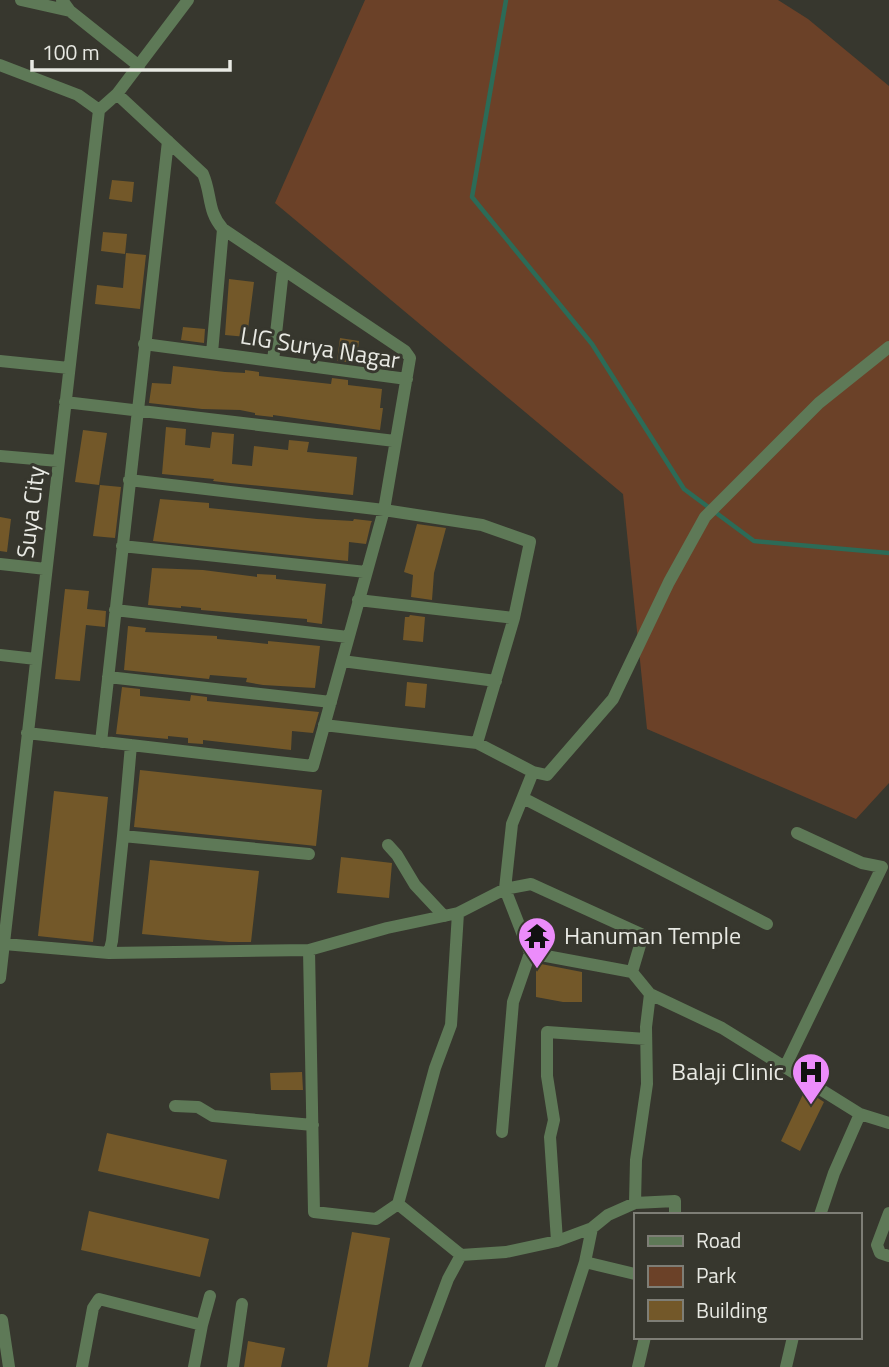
<svg xmlns="http://www.w3.org/2000/svg" width="889" height="1367" font-family="'Titillium Web',sans-serif">
	<rect width="100%" height="100%" fill="#37372e"/>
	<!-- green -->
	<path fill="#6b4128" d="M365 0H778L808 19 889 86V783L856 819 647 729 623 494 275 203Z"/>
	<g fill="none" stroke-linecap="round" stroke-linejoin="round">
		<!-- stream -->
		<path stroke="#2c6b57" stroke-width="4.5" d="M506 0 472 197 592 344 684 489 754 541 889 553"/>
	</g>
	<!-- building -->
	<path fill="#735829" d="M112 180 134 182 132 202 109 199Z
		M103 232 127 234 125 254 101 251Z
		M126 253 146 255 140 309 95 304 97 285 123 288Z
		M229 279 254 282 247 337 225 335Z
		M183 327 205 329 204 343 181 340Z
		M340 338 359 341 356 363 337 361Z
		M173 366 225 372 245 373V370L259 372V376L331 384 332 378 348 380V385L382 389 380 408H383L380 430 273 415V417L255 415V413L240 410 202 409 149 403 152 383 171 384Z
		M166 427 186 429 185 445 210 448 212 432 234 434 232 464 252 466 254 446 288 450 289 440 309 442 307 452 357 457 353 495 230 483 213 481 214 479 162 474Z
		M83 430 107 433 99 485 75 482Z
		M100 485 121 487 115 538 93 536Z
		M160 499 209 503V508L317 519 353 521 354 519 372 521 371 523 366 544 349 542 348 561 153 541Z
		M0 517 11 519 7 552 0 551Z
		M417 524 446 528 434 573 432 600 411 597 413 575 404 572Z
		M152 568 203 570 257 577V574L276 575V579L326 584 322 624 307 622V619L201 610V608L181 606V608L148 605Z
		M65 589 89 591 87 609 106 611 105 627 86 625 80 681 55 679Z
		M410 615 425 617 423 642 403 640 405 617H409Z
		M128 626 146 628 145 632 217 636V639L250 642 268 644V641L320 646 315 688 263 685 246 682 247 678 210 675 209 679 124 670Z
		M407 682 427 684 425 708 405 706Z
		M122 687 140 689V696L190 701 191 695 207 697V701L319 712 313 733 292 731 291 750 203 740V744L188 743V738L168 736V739L116 734Z
		M140 770 322 790 316 846 134 827Z
		M54 791 108 797 93 942 38 936Z
		M341 857 392 863 389 898 337 893Z
		M150 860 259 871 251 942H229L142 934Z
		M536 963 582 972V1002H563L536 997Z
		M302 1072 303 1090H271L270 1073Z
		M805 1090 824 1102 800 1151 781 1141Z
		M107 1133 227 1160 219 1199 98 1171Z
		M89 1211 209 1239 200 1277 81 1250Z
		M352 1232 390 1238 368 1367H327Z
		M248 1341 285 1348 281 1367H244Z"/>
	<g fill="none" stroke-linecap="round" stroke-linejoin="round">
		<!-- street -->
		<path stroke="#5e7957" stroke-width="12" d="M21 0 70 11
			M62 0 70 11 139 66
			M0 65 78 95 99 110
			M144 344 407 379
			M212 353 223 229
			M0 361 69 368
			M273 361 283 270
			M65 402 395 441
			M0 456 58 461
			M129 480 384 510 482 525 530 542 514 618 477 743
			M122 546 366 572
			M0 564 46 569
			M358 600 514 618
			M115 610 348 637
			M0 655 36 659
			M342 661 496 681
			M108 677 331 702
			M324 725 477 743 533 772 512 824 505 889 530 953 632 972 650 994 722 1028 860 1114 889 1123
			M27 733 313 766 384 510 410 358 405 351 223 229C207 211 212 195 203 174L117 94
			M101 742 168 141
			M533 772 547 775 613 699 669 582 705 517 819 403 889 347
			M523 798 767 924
			M123 836 131 745
			M388 845 397 855 415 885 444 916
			M4 944 109 953 309 950 387 928 458 913 505 889 531 884 643 935 632 972
			M309 950 314 1212 376 1219 398 1204 435 1068 451 1025 458 913
			M109 953 112 941 123 836 309 854
			M0 978 99 110 117 94 188 0
			M785 1067 882 867 862 863 797 833
			M175 1106 198 1107 213 1116 313 1125
			M502 1132 513 1002 530 953
			M635 1203 636 1160 647 1084 646 1027 650 994
			M398 1204 461 1255
			M889 1213 877 1245 880 1253 889 1256
			M820 1215 834 1173 860 1114
			M557 1241 550 1137 554 1120 547 1076V1032L646 1039
			M585 1262 635 1274
			M2 1320 9 1367
			M202 1325 210 1296
			M82 1367 93 1308 99 1299 202 1325 194 1367
			M233 1367 242 1304
			M415 1367 448 1279 461 1255 506 1252 557 1241 592 1228 608 1215 635 1203 675 1201V1215
			M551 1367 585 1262 592 1228
			M638 1367 645 1337
			M786 1367 793 1337"/>
	</g>
	<!-- icons -->
	<defs>
		<symbol id="temple-pin" viewBox="-11 -11 22 30"><path d="M0 17L-7.5 6A9.5 9.5 0 1 1 7.5 6Z" fill="#ec8cfb" stroke="#37372e"/><path d="M0-6L5-2H3V0L6.5 2.5H4V6H1.5V3h-3V6H-4V2.5H-6.5L-3 0V-2H-5Z" fill="#111"/></symbol>
		<symbol id="hospital-pin" viewBox="-11 -11 22 30"><path d="M0 17L-7.5 6A9.5 9.5 0 1 1 7.5 6Z" fill="#ec8cfb" stroke="#37372e"/><path d="M-5-5h3v3.5h4V-5h3V5h-3V1.5h-4V5h-3Z" fill="#111"/></symbol>
	</defs>
	<g fill-rule="evenodd">
		<use href="#temple-pin" x="515" y="914" width="44" height="60"/>
		<use href="#hospital-pin" x="789" y="1050" width="44" height="60"/>
	</g>
	<g text-anchor="middle" stroke-width="6" stroke-linejoin="round" paint-order="stroke">
		<!-- street labels -->
		<g font-size="24" fill="#e8e9e3" stroke="#37372e">
			<text transform="translate(320 348) rotate(9)" y="8">LIG Surya Nagar</text>
			<text transform="translate(31 512) rotate(-83)" y="8">Suya City</text>
		</g>
		<!-- poi labels -->
		<g font-size="24" fill="#e8e9e3" stroke="#37372e" text-anchor="start">
			<text x="564" y="944">Hanuman Temple</text>
			<text x="784" y="1080" text-anchor="end">Balaji Clinic</text>
		</g>
	</g>
	<!-- legend -->
	<rect x="634" y="1213" width="228" height="126" fill="#37372e" stroke="#7e7e76" stroke-width="2"/>
	<rect x="648" y="1236" width="35" height="10" fill="#5e7957" stroke="#7e7e76" stroke-width="2"/>
	<text x="696" y="1248" font-size="21" fill="#e8e9e3">Road</text>
	<rect x="648" y="1266" width="35" height="21" fill="#6b4128" stroke="#7e7e76" stroke-width="2"/>
	<text x="696" y="1283" font-size="21" fill="#e8e9e3">Park</text>
	<rect x="648" y="1300" width="35" height="21" fill="#735829" stroke="#7e7e76" stroke-width="2"/>
	<text x="696" y="1318" font-size="21" fill="#e8e9e3">Building</text>
	<!-- scale -->
	<path d="M32 60v10h198v-10" fill="none" stroke="#e8e9e3" stroke-width="3.5"/>
	<text x="42" y="60" font-size="21" fill="#e8e9e3" stroke="#37372e" stroke-width="5" paint-order="stroke">100 m</text>
</svg>
